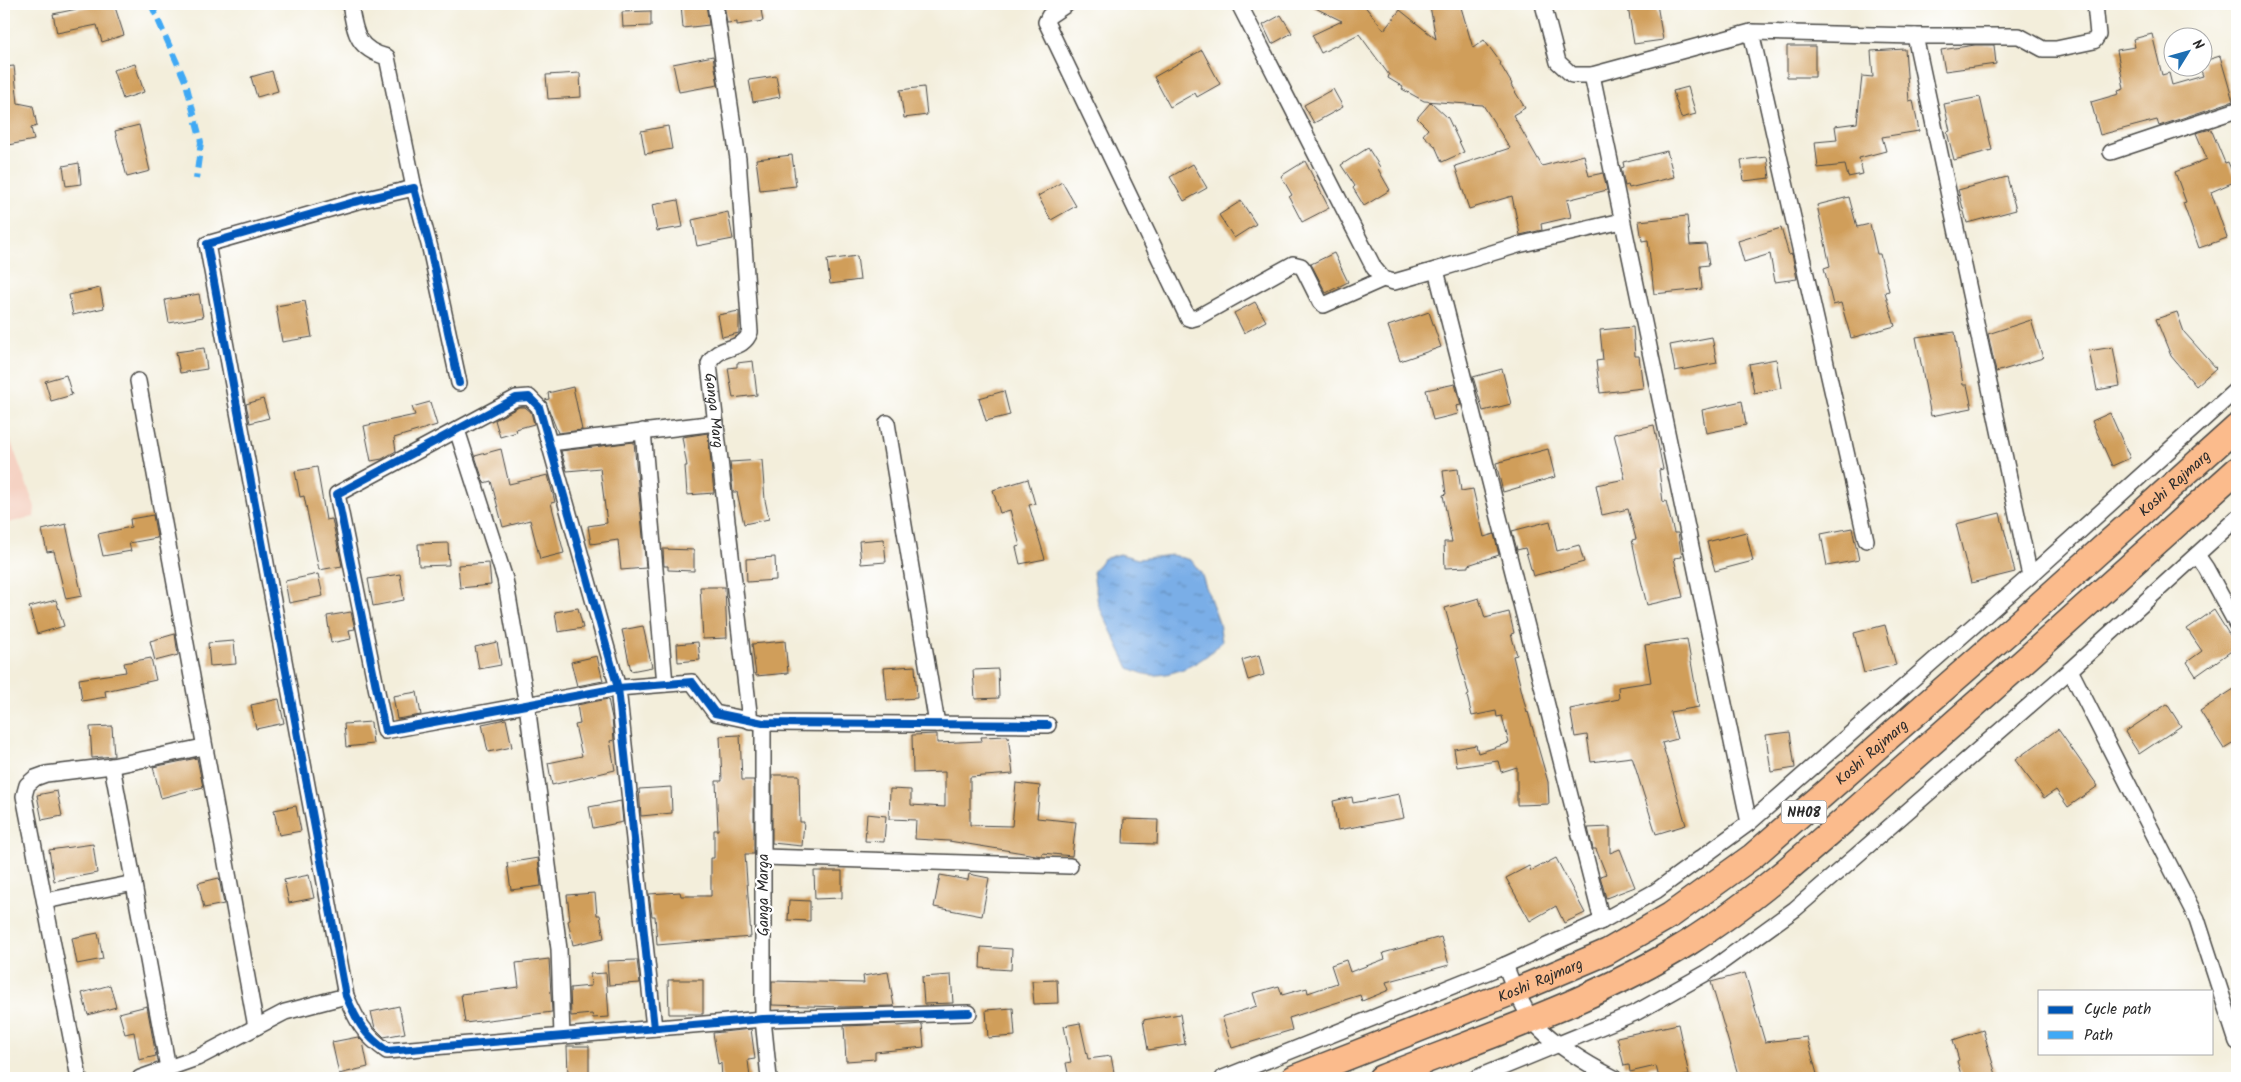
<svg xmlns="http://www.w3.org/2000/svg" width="2241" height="1082" font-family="Kalam,sans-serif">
	<defs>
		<pattern id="water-ripples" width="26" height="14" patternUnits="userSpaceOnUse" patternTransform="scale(1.25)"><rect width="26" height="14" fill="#7aaee7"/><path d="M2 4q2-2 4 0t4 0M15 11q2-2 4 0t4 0" fill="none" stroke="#648ebb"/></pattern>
	</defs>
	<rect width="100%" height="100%" fill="#fff"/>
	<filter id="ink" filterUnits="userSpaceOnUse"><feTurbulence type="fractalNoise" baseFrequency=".02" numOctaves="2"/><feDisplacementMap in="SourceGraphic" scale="10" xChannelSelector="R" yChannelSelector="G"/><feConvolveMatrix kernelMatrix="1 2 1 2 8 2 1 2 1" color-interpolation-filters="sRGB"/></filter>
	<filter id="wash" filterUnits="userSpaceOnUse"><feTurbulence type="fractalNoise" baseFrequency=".0096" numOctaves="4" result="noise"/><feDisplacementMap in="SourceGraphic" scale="20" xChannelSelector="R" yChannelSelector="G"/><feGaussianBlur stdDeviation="1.12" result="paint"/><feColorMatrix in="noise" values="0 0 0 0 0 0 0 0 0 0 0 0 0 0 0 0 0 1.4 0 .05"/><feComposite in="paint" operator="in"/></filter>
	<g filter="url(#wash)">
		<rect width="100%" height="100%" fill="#f3eedb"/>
		<!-- built -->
		<path fill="#f5d2c3" d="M4 423 35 507 34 517 4 524Z"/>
		<!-- water -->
		<path fill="url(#water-ripples)" stroke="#526c89" d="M1120 554 1138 559 1172 555 1191 560 1201 573 1219 623 1222 641C1207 660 1177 676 1152 675 1145 675 1136 671 1129 668L1098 604 1093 572 1103 559Z"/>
		<g id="blocks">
			<!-- building -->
			<path fill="#d09e5a" d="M90 4H114L124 35 102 42 97 25 57 33 53 14 91 6Z
				M681 4H706L709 25 683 28Z
				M724 4H760L763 21 737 25V22L727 23Z
				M1307 4H1363L1384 30 1400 10 1436 39 1430 6 1460 4 1473 48 1484 40 1501 63 1500 64 1512 84 1511 85 1525 108 1513 115 1542 166 1584 155 1589 176 1603 173 1607 190 1567 200 1571 217 1541 224 1542 230 1520 235 1512 196 1469 209 1455 166 1510 148 1483 105 1424 101 1402 89 1403 87 1388 78 1389 75 1359 34 1321 53 1312 35 1342 21Z
				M1647 4H1657L1663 40 1634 44 1628 7Z
				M651 11V26L623 27 622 12Z
				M1281 15 1292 33 1272 44 1263 25Z
				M2152 34 2162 75 2169 73 2172 85 2203 76 2200 68H2204V61L2220 56 2233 101 2159 126 2157 120 2100 135 2091 102 2119 94 2118 91 2124 89 2117 50 2135 47 2133 39Z
				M1975 45H1994L1996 64 1945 71 1941 50Z
				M1787 46H1815V77H1787Z
				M1905 49 1909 101 1913 100 1919 131 1882 137 1886 151 1859 158 1863 174 1848 177 1845 165 1818 168 1815 142 1837 140 1835 126 1857 123 1862 76 1873 77 1871 51Z
				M1202 50 1220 84 1197 97 1195 93 1170 107 1154 77Z
				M713 56 718 85 679 92 673 64Z
				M135 64 144 92 123 99 113 70Z
				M14 66 18 103 33 106 37 126 31 128 34 140 8 145 4 117V67Z
				M272 71 278 91 257 97 251 77Z
				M580 73 581 97 548 99 546 75Z
				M776 76 780 97 753 102 749 80Z
				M924 87 927 115 904 118 900 90Z
				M1688 87 1696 114 1681 118 1673 91Z
				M1333 89 1343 107 1314 123 1304 105Z
				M1980 97 1992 150 1954 160 1947 132 1950 131 1944 104Z
				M1431 102 1448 118 1464 152 1442 162 1435 146 1423 135 1428 129 1417 118Z
				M139 125 150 171 127 177 115 131Z
				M668 126 672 149 645 154 641 131Z
				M2211 129 2225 163 2228 162 2236 181 2211 192 2227 238 2199 248 2183 203 2186 202 2175 172 2207 159 2196 133Z
				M1368 148 1380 167 1378 169 1390 190 1364 206 1353 188 1355 186 1341 165Z
				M1667 151 1674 177 1629 188 1628 185 1625 186 1621 168 1624 167 1623 162Z
				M792 155 796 186 760 190 756 159Z
				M1767 157 1770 178 1744 181 1741 160Z
				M1305 161 1329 208 1302 222 1289 197 1292 195 1281 176Z
				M79 163 81 184 66 186 63 166Z
				M1193 164 1207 188 1184 201 1170 177Z
				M2007 177 2016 210 1967 223 1958 190Z
				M1062 182 1076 206 1051 220 1038 196Z
				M1849 197 1857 227 1870 224 1877 254H1880L1889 291 1885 292 1895 326 1851 338 1841 303 1833 305 1824 268 1830 266 1817 205Z
				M678 200 683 227 657 231 652 205Z
				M1241 201 1256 224 1234 238 1219 215Z
				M728 212 733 239 697 246 692 220Z
				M1687 216 1690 245 1706 244 1709 265 1700 266 1702 289 1654 294 1648 240 1642 241 1639 221Z
				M1781 228 1789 255 1792 254 1797 279 1775 282 1770 254 1744 262 1738 241Z
				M1334 253 1348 282 1326 293 1311 264Z
				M857 256 860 280 830 284 827 260Z
				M100 288 104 308 73 315 69 295Z
				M199 294 203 317 169 323 165 300Z
				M305 301 312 337 282 342 276 306Z
				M1255 302 1266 321 1244 333 1234 313Z
				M739 311V333L722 337 718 315Z
				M1429 312 1441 347 1400 361 1388 326Z
				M2177 312 2184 332 2216 368 2196 386 2171 356 2156 319Z
				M2031 320 2043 358 1996 372 1988 334Z
				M1633 327 1635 356H1639L1643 388 1600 393 1596 361 1603 360 1600 330Z
				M1955 332 1963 385H1967L1972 408 1931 416 1916 337Z
				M1712 337 1717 363 1675 371 1670 345Z
				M2113 347 2120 386 2097 390 2089 351Z
				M204 348 207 369 180 373 176 352Z
				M1776 359 1781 388 1754 393 1749 364Z
				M753 361 757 395 733 398 728 368 737 367V363Z
				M1502 369 1511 404 1483 411 1473 377Z
				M66 375 72 395 51 401 45 381Z
				M1455 384 1461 405 1456 406 1458 414 1433 420 1426 390Z
				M573 387 582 430 558 433 545 400 549 399 548 393Z
				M1004 391 1010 415 986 421 979 398Z
				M263 399 269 418 250 423 246 404Z
				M1742 401 1746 425 1706 433 1702 410Z
				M430 402 437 425 394 438 396 451 382 459 371 461 364 426 415 415 412 407Z
				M519 407H525L531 412 534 424 516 429 517 432 500 437 495 420Z
				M2110 413 2130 458 2112 466 2092 421Z
				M1654 425 1663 469 1659 470 1663 502 1666 501 1674 533H1678L1682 557 1674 558 1683 597 1647 605 1637 564 1632 540 1636 539 1628 509 1602 515 1596 485 1625 479 1614 434Z
				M708 433 714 493 687 495 685 466H687L682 437Z
				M634 442 646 568 621 570 618 540 591 544 588 526 607 523 600 468 567 471 561 451Z
				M501 449 509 484 548 475 555 502 551 503 564 553 540 559 530 520 503 527 491 481 484 483 475 456Z
				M1548 449 1555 477 1503 492 1496 463Z
				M762 460 765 500 769 519 744 524 737 492H733L730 462Z
				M317 467 326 520 332 519 342 566 319 570 304 496 300 497 295 471Z
				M1458 469 1461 491 1473 489 1484 537 1494 534 1499 555 1468 565V567L1445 568 1444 542H1452L1443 495 1446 494 1443 471Z
				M1028 479 1035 504 1029 505 1045 559 1020 564 1016 547 1020 546 1010 510 1000 513 993 490Z
				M2000 513 2015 572 1971 583 1956 524Z
				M153 515 157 538 129 543 131 551 103 556 98 534 131 527 130 519Z
				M1550 521 1557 551 1579 545 1584 562 1533 576 1525 548 1517 550 1512 531Z
				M66 524 82 596 66 599 54 551 47 552 42 530Z
				M1852 528 1859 560 1827 566 1821 534Z
				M1746 532 1753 561 1715 571 1707 542Z
				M884 539 886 562 861 564 859 541Z
				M448 543 449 565 419 566 418 544Z
				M663 549 694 550V571L668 570V566H664Z
				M775 557 776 580 747 582 746 559Z
				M489 563 491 585 460 588 458 565Z
				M318 574 323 596 289 603 285 581Z
				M400 574 404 600 373 606 368 579Z
				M700 587H725L727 638 703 639Z
				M1479 598 1485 618 1509 612 1514 633 1511 634 1517 655 1513 656 1527 713 1528 712 1548 782 1549 804 1517 805V767L1501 772 1498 761 1457 767 1454 749 1476 745 1478 753 1509 743 1502 716 1497 717 1496 711 1472 716 1467 696 1469 695 1445 608Z
				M56 600 64 626 37 634 29 607Z
				M578 608 583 628 558 632 555 612Z
				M2214 610 2237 647 2196 676 2187 662 2202 651 2187 629Z
				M351 612 355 629 349 630 351 639 331 643 327 616Z
				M1885 625 1896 665 1864 673 1854 633Z
				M643 626 652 667 631 671 622 630Z
				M175 634 178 655 155 661 150 641Z
				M1687 639 1699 707 1670 712 1677 739 1662 743 1686 825 1656 834 1632 757 1591 762 1587 735 1575 737 1570 709 1619 699 1618 687 1651 682 1645 645Z
				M234 641 236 664 210 666 208 643Z
				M785 641 788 673 756 676 752 644Z
				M497 642 501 665 479 669 475 647Z
				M698 642 700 660 678 662 677 644Z
				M1259 655 1264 675 1248 680 1242 660Z
				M597 656 603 681 577 686 571 662Z
				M151 658 156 680 105 691 106 697 82 701 79 679 126 672 124 663Z
				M915 666 917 698 887 700 884 668Z
				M998 669 999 698 975 699 973 670Z
				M2237 687V741L2224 749 2200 711Z
				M417 692 421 715 397 719 393 696Z
				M279 699 284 723 256 729 251 705Z
				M608 699 612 718 614 740 610 741 615 770 552 785 548 763 582 756 575 725 580 724 577 705Z
				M2167 704 2181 726 2139 754 2125 732Z
				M506 719 512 747 488 752 482 724Z
				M371 722 373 744 346 747 344 724Z
				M112 726 114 756 92 758 90 727Z
				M2058 729 2098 786 2068 807 2056 790 2044 798 2015 760Z
				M1790 732 1795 768 1771 772 1766 735Z
				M937 734V743L982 741 981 737 1008 736 1013 774 970 777V825L1012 826 1016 783 1040 786 1037 818 1076 822 1072 856 1042 853V856L949 841 915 839 916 820 889 819 890 789 911 790V805L945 807V772L913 773 912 735Z
				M740 735 742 780H754V854H745L751 937 657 945 655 916H652L649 894 680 892 681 896H711V858H714V830H718L716 781H722L720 736Z
				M197 758 203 787 161 798 153 767Z
				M772 775H799L800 822H804L802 846 772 843Z
				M671 787 672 813 641 816 639 789Z
				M57 791 62 816 42 820 37 795Z
				M1399 794 1404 818 1338 830 1333 801 1352 797 1353 803Z
				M621 801 623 822 593 828 589 807Z
				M296 806 301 831 279 835 274 810Z
				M867 814 886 816 884 842 865 841Z
				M1124 819 1158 820 1157 844 1123 843Z
				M1610 827V853L1620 849 1635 887 1606 898 1600 876 1606 874 1596 849H1593L1588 828Z
				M93 844 97 873 54 881 49 850Z
				M538 858 541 886 511 890 507 863Z
				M1556 858 1585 913 1564 923 1556 906 1530 921 1506 878 1529 866 1531 871Z
				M814 871H842V898L815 899Z
				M969 874 989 878 982 916 934 907 940 875 968 880Z
				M309 875 314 898 289 903 284 880Z
				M219 878 224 904 204 908 198 883Z
				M595 893 597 915H600L604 938 573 945 568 921 570 920 567 895Z
				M789 900 810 901V921L788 920Z
				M98 933 103 959 77 964 72 938Z
				M1441 937 1449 965 1386 982 1389 990 1362 1001 1360 995 1289 1018 1292 1030 1232 1048 1222 1017 1257 1006 1253 993 1279 986 1282 995 1307 988 1308 993 1337 983 1331 965 1346 960 1350 972 1385 959 1383 953Z
				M981 947 1012 949 1011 970 980 968Z
				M549 959 552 1012 465 1023 461 994 519 987 516 963Z
				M637 960 640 983 609 985 607 961Z
				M888 972 894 1006 842 1007 772 1005V981L864 983 863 976Z
				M606 973 609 1017 593 1018 592 1014 571 1016 570 988 591 986 590 974Z
				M1745 973 1765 1042 1807 1037 1818 1078H1739L1711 982Z
				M951 975 953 1003 924 1004 922 977Z
				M668 980H703V1014H669Z
				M1057 980 1058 1003 1034 1004 1032 981Z
				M110 985 116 1007 88 1015 82 993Z
				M147 1006 156 1056 139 1060 134 1032 125 1034 119 1013Z
				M399 1006 405 1033 384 1037 375 1028 371 1012Z
				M1013 1008 1015 1036 988 1038 986 1010Z
				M1180 1014 1185 1044 1148 1050 1143 1020Z
				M1080 1023 1088 1059 1111 1056 1115 1078H1069L1066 1063 1071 1062 1064 1026Z
				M896 1024 897 1026 922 1024 924 1047 875 1052V1059L846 1061 844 1026Z
				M1678 1024 1689 1075 1676 1078H1659L1656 1066 1630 1072 1629 1065 1624 1066 1617 1037Z
				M751 1029 755 1059 748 1060 750 1078H722L721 1063 718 1064 713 1033Z
				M1983 1030 1997 1078H1962L1957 1061 1959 1060 1953 1040Z
				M358 1037 363 1042 368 1067 339 1074 332 1042Z
				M567 1046H589V1075H568Z"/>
		</g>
	</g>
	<g filter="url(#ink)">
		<use href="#blocks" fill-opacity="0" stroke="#494845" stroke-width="1"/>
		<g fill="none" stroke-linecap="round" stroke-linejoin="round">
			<defs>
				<g id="minor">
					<path d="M350 4C355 32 356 49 387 57L414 188"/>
					<path id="s1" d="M715 4 738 159 750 332C743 353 718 343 709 364L750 721"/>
					<path d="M1067 4 1049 16 1046 22 1048 26 1188 318 1191 319 1198 317 1293 264 1301 266 1304 270 1320 302 1324 305 1383 279"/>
					<path d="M1239 4 1374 268 1383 279 1394 282 1436 270"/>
					<path d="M1543 4 1558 62 1572 75H1592L1751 32 1915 36H2019L2043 49H2056L2094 41 2098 35 2095 4"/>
					<path d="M1751 32 1866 540"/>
					<path d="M1915 36 2030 576"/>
					<path d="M1592 75 1749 823"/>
					<path d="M2111 152 2237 110"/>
					<path d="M138 381 256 1027"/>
					<path d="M459 383 430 248 414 188 354 202 207 244 346 996C357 1021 364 1035 387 1051L763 1019 969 1013"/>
					<path d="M887 423 937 724"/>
					<path d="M457 430 505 579 527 705 559 949 562 1036"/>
					<path d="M643 431 665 684"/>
					<path d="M550 443 716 423"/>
					<path d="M2197 555 2206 568 2237 625"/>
					<path d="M2070 670 2197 919 2237 1042"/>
					<path d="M763 723V1019L769 1078"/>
					<path d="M112 766 168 1068"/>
					<path d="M763 857 1070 866"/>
					<path d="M45 901 134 883"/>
					<path d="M1602 921 1436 270 1518 245 1622 221"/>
					<path d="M1505 965C1512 983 1520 1001 1530 1017 1546 1040 1589 1065 1614 1078"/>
					<path d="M654 1028 618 688 539 407 529 397 516 398 337 494 385 731 618 688 692 682 715 713 763 723 1048 725"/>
					<path d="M79 1078 24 796 27 785 35 778 46 774 112 766 203 747"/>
					<path d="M140 1078 197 1058 285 1012 346 996"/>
					<path d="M1223 1078 1505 965 1602 921 1656 891 1749 823 2030 576 2237 389"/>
					<path d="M1476 1078 1637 1012 1708 972 1795 909 2070 670 2237 518"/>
				</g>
				<g id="primary">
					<path id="s2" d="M1294 1078 1515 991 1607 952 1671 915 1753 856 2036 608 2237 427"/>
					<path d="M1381 1078C1484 1037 1593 1002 1688 943 1766 894 1833 829 1903 768 2015 670 2126 570 2237 470"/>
				</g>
			</defs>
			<!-- minor casing -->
			<use href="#minor" stroke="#494845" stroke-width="18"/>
			<!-- primary casing -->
			<use href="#primary" stroke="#494845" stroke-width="28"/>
			<!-- minor -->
			<use href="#minor" stroke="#fff" stroke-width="15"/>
			<!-- primary -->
			<use href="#primary" stroke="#fbbb8c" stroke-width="25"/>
			<!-- quiet -->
			<path stroke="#3fa9f5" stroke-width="6" stroke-dasharray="12 6" stroke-linecap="butt" d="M151 4 186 83 201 142 196 179"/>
			<defs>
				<path id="cycleway" d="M459 383 430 248 414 188 354 202 207 244 346 996C357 1021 364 1035 387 1051L763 1019 969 1013
					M654 1028 618 688 539 407 529 397 516 398 337 494 385 731 618 688 692 682 715 713 763 723 1048 725"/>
			</defs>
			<!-- cycleway casing -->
			<use href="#cycleway" stroke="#fff" stroke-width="11"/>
			<!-- cycleway -->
			<use href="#cycleway" stroke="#0057b8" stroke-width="8"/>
		</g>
	</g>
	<g text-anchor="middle" stroke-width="4.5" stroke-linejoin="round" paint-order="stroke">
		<!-- shield labels -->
		<rect fill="#fff" stroke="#6b6b6b" stroke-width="1" x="1781.5" y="800.5" width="45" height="23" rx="4"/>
		<g font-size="14" font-weight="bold" fill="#2b2b2b">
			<text x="1804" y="817">NH08</text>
		</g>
		<!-- street labels -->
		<g font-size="15" fill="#2b2b2b" stroke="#fff">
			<text dy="5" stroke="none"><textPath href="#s1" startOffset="431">Ganga Marg</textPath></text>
			<text dy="5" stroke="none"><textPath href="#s2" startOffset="1075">Koshi Rajmarg</textPath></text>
			<text dy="5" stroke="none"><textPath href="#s2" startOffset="670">Koshi Rajmarg</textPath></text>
			<text transform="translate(763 895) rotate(-90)" y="5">Ganga Marga</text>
			<text dy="5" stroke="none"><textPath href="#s2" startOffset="265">Koshi Rajmarg</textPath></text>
		</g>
	</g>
	<!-- margin -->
	<rect width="2241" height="1082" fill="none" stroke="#fff" stroke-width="20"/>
	<!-- legend -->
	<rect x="2038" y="990" width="175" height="65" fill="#ffffff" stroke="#aaaaaa"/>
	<rect x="2048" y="1006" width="25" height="8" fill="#0057b8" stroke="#aaaaaa"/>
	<text x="2084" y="1014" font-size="15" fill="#2b2b2b">Cycle path</text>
	<rect x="2048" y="1031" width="25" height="8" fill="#3fa9f5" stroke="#aaaaaa"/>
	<text x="2084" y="1040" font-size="15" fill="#2b2b2b">Path</text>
	<!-- north arrow -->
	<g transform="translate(2188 52) rotate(53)"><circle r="24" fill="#ffffff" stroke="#aaaaaa"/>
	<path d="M0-4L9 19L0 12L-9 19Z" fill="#1f6fb2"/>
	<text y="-8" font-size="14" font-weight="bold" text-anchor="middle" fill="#2b2b2b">N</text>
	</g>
</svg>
